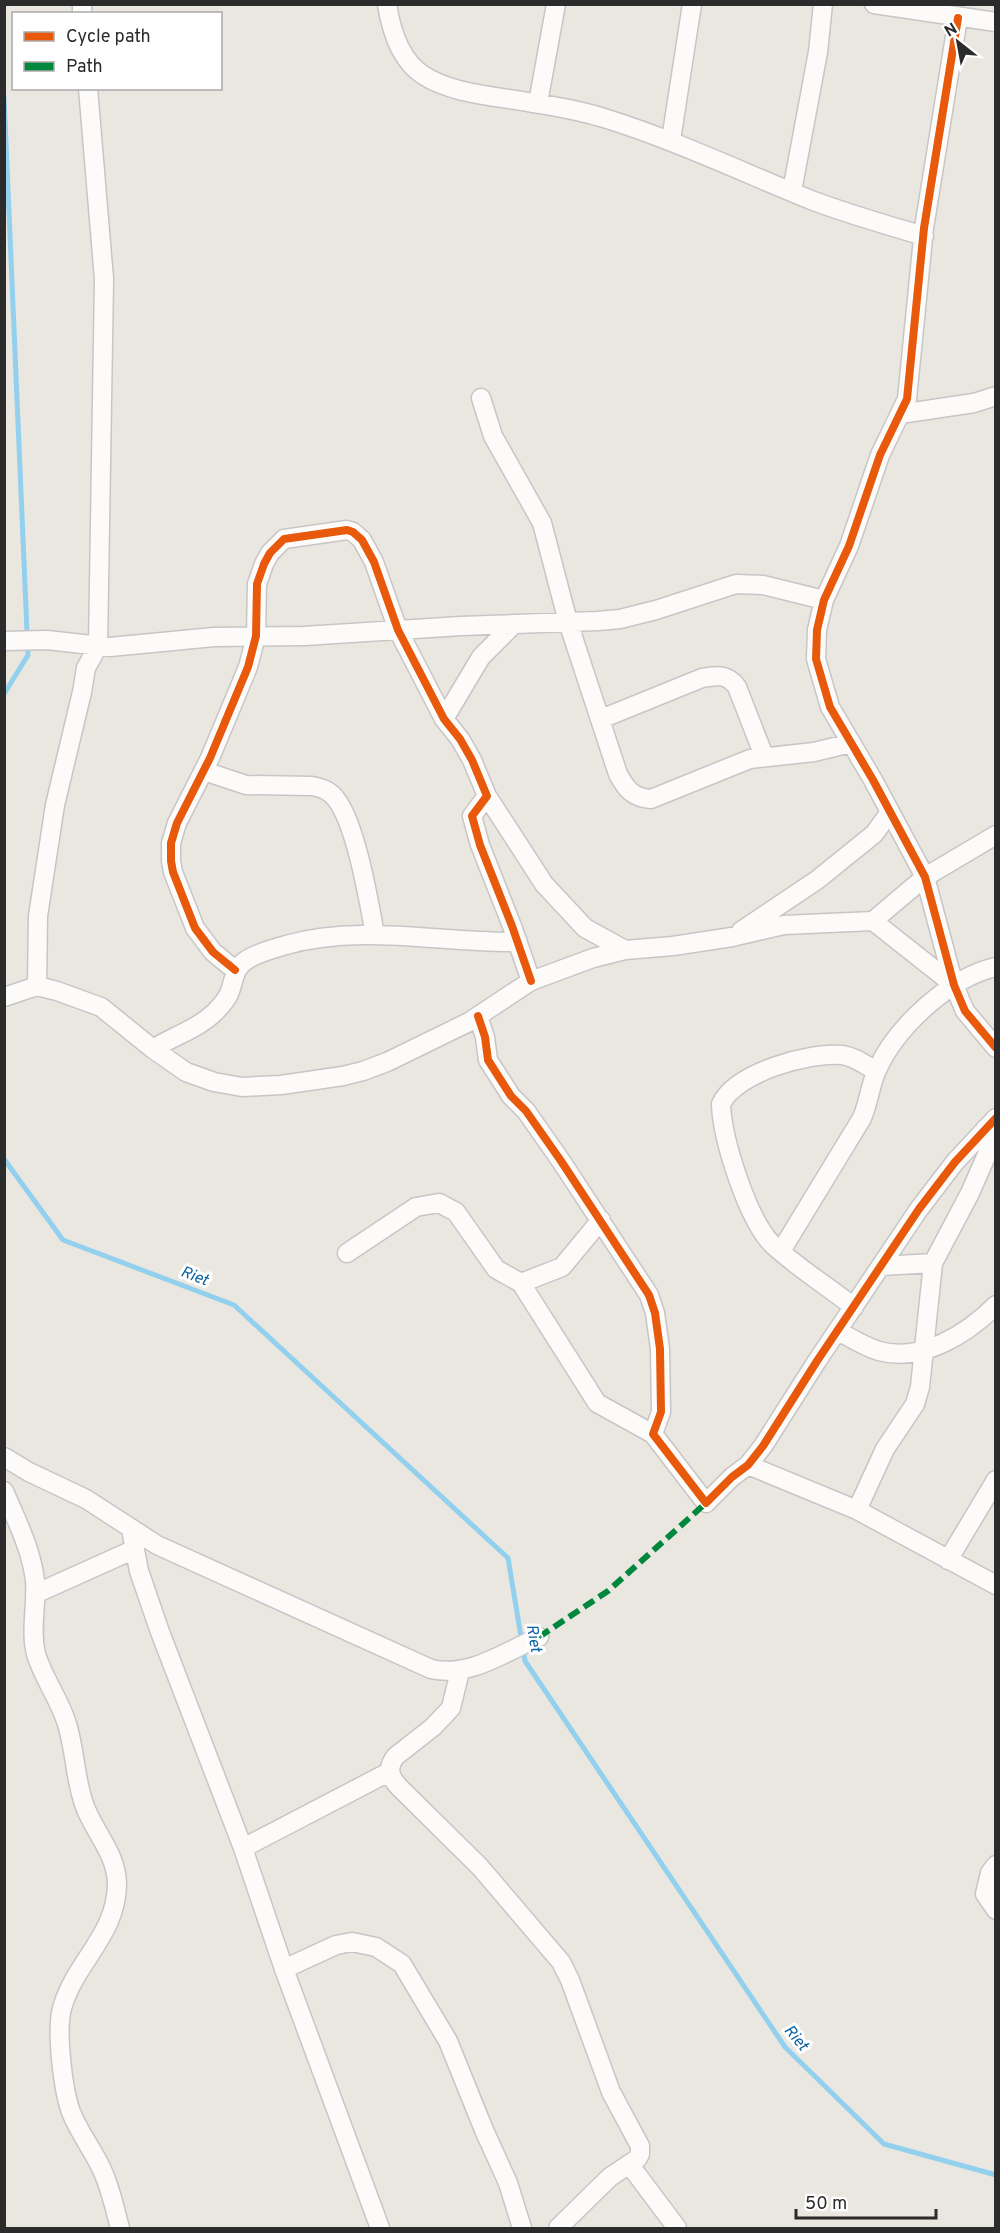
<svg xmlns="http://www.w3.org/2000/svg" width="1000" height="2233" font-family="Overpass,sans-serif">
	<rect width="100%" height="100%" fill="#eae7e1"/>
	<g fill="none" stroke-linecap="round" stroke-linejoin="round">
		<!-- stream -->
		<path stroke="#92d0ee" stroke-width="5" d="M4 96 28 655 4 694
			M4 1159 63 1240 234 1305 508 1558 525 1661 785 2047 884 2144 996 2175"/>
		<defs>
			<path id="minor" d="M82 4V14
				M387 4C391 30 400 60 423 75 452 94 495 96 528 102 554 106 579 110 604 118 675 140 742 172 811 200 848 214 886 225 924 236
				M874 4 996 22
				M958 18 924 228 907 399 880 455 849 546 824 600 817 630 816 659 830 707 873 780 925 877 954 985 965 1011 996 1048
				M538 103 556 4
				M671 140 692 4
				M792 191 818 52 823 4
				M481 398 493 436 542 523 568 622 618 774C626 789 633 798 651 799L750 759 814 752 851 743
				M900 414 974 403 996 396
				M4 641 47 640 110 647 214 637 304 636 461 626 598 621 620 619 656 610 736 584 763 585 824 600
				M444 719 481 657 514 624
				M601 719 702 678C717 675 728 674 737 687L764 756
				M204 771 246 785 312 786C323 788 330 791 336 799 356 824 369 902 375 935
				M487 796 544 884 585 928 625 950
				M873 921 925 877 996 835
				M741 931 817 880 874 834 890 812
				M235 970 213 952 195 928 173 872 171 861V843L177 823 210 758 248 667 256 636 257 584 264 564 270 553 284 539 347 530 353 532 362 540 374 562 398 630 444 719 460 739 472 760 487 796 472 816 480 845 512 926 531 981
				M37 986 38 916 55 805 82 692 86 668 98 646 104 279 88 88
				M4 997 37 986 57 991 101 1007 153 1049 186 1072 214 1082 242 1087 281 1085 343 1076 363 1071 387 1062 469 1022 531 981 593 958 625 950 673 946 732 937 784 925 873 921 954 985
				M478 1016 485 1037 488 1060 511 1096 526 1111 561 1161 649 1295 655 1313 660 1349 661 1412 653 1434 706 1503 732 1477 748 1465 763 1446 817 1361 919 1209 955 1162 996 1118
				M153 1049C173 1036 198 1029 215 1012 220 1007 226 1000 229 994 235 979 233 968 248 959 260 952 273 949 286 945 362 924 440 943 518 942
				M781 1251 862 1118C869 1102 870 1085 877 1070 896 1027 950 977 996 967
				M347 1253 416 1207 439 1203 456 1212 496 1269 521 1283 597 1403 653 1434
				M881 1266 933 1263
				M521 1283 562 1267 601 1220
				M854 1307C827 1286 798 1268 773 1245 748 1221 722 1139 721 1104 736 1072 810 1052 842 1055 856 1057 865 1065 876 1071
				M838 1331C851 1338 865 1347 879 1351 921 1363 967 1334 996 1305
				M4 1457 29 1472 86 1499 157 1545 431 1669C469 1678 505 1652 539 1637
				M748 1465 857 1510 996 1585
				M4 1491C16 1519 32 1551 35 1581 37 1605 30 1630 36 1654 43 1678 60 1700 67 1724 75 1750 75 1778 84 1804 93 1831 116 1852 117 1883 117 1934 77 1960 63 2005 55 2027 63 2090 71 2112 79 2133 94 2151 103 2172 111 2190 115 2210 120 2228
				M857 1510 885 1449 915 1404 920 1387 933 1263 970 1193 988 1152 985 1129
				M131 1529 139 1571 160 1632 243 1848 284 1969 380 2228
				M948 1560 996 1480
				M35 1594 135 1549
				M460 1671 451 1708 433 1727 396 1756C386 1768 390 1778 400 1788L480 1867 561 1962 570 1980 611 2092 640 2146V2154L637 2159 610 2177 558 2228
				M243 1848 389 1772
				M996 1865 990 1873 985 1894 996 1910
				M284 1969 336 1945 352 1942 376 1947 402 1964 448 2041 484 2130 508 2183 522 2228
				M629 2164 677 2228"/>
		</defs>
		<!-- minor casing -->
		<use href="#minor" stroke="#c7c6c6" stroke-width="21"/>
		<!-- minor -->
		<use href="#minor" stroke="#fcfbfa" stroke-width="18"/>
		<!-- quiet -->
		<path stroke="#00873e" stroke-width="6" stroke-dasharray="12 6" stroke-linecap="butt" d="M539 1637 608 1591 706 1503"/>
		<defs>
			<path id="cycleway" d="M958 18 924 228 907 399 880 455 849 546 824 600 817 630 816 659 830 707 873 780 925 877 954 985 965 1011 996 1048
				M235 970 213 952 195 928 173 872 171 861V843L177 823 210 758 248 667 256 636 257 584 264 564 270 553 284 539 347 530 353 532 362 540 374 562 398 630 444 719 460 739 472 760 487 796 472 816 480 845 512 926 531 981
				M478 1016 485 1037 488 1060 511 1096 526 1111 561 1161 649 1295 655 1313 660 1349 661 1412 653 1434 706 1503 732 1477 748 1465 763 1446 817 1361 919 1209 955 1162 996 1118"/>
		</defs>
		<!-- cycleway casing -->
		<use href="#cycleway" stroke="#fff" stroke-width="11"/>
		<!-- cycleway -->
		<use href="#cycleway" stroke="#e8590c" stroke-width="8"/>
	</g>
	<g text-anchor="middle" stroke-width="6" stroke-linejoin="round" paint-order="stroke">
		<!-- water labels -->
		<g font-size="16" font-style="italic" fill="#0862a2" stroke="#fff">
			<text transform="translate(195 1275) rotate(21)" y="6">Riet</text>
			<text transform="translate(535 1638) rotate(80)" y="6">Riet</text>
			<text transform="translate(797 2037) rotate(50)" y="6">Riet</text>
		</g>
	</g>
	<!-- border -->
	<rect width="1000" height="2233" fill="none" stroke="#2b2b2b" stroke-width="12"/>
	<!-- legend -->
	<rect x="12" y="12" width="210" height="78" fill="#ffffff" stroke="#aaaaaa" stroke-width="1.5"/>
	<rect x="24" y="32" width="30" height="9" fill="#e8590c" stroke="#aaaaaa" stroke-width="1.5"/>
	<text x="66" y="42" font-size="18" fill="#2b2b2b">Cycle path</text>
	<rect x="24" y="62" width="30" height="9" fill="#00873e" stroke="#aaaaaa" stroke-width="1.5"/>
	<text x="66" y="72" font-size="18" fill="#2b2b2b">Path</text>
	<!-- north arrow -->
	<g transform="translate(958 42) rotate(329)" stroke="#ffffff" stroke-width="4.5" paint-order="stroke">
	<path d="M0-4.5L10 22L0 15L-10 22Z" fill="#2b2b2b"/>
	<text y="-9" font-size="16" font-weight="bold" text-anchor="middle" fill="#2b2b2b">N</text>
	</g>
	<!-- scale -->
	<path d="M796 2209v9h140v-9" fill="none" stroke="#2b2b2b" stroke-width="3"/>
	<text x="805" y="2209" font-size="18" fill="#2b2b2b" stroke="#ffffff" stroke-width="4.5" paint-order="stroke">50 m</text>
</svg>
